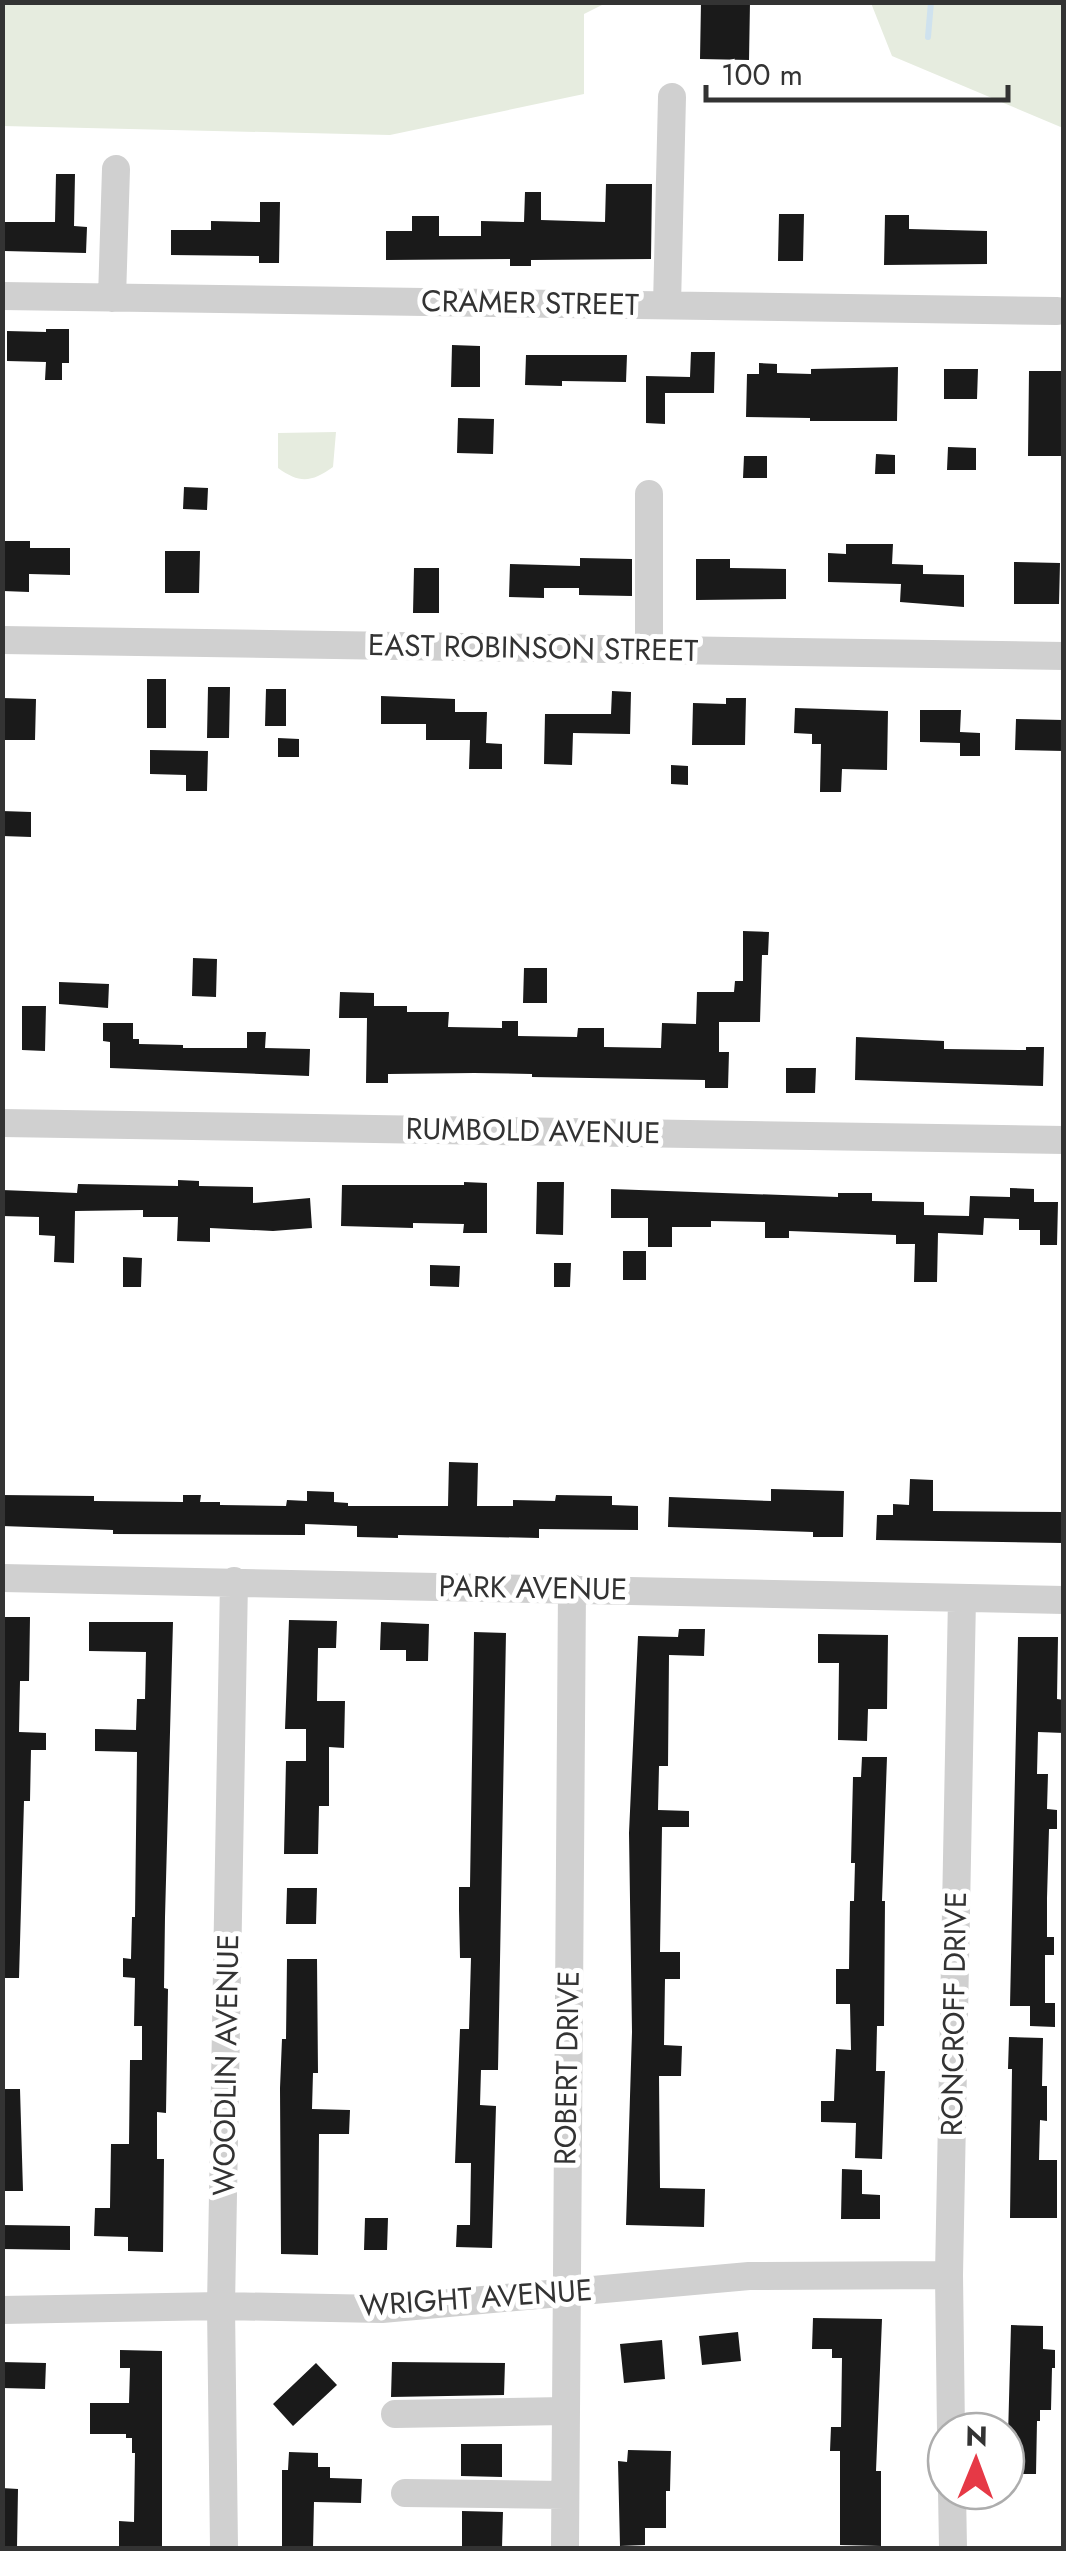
<svg xmlns="http://www.w3.org/2000/svg" width="1066" height="2551" font-family="Jost,sans-serif">
	<rect width="100%" height="100%" fill="#fff"/>
	<!-- green -->
	<path fill="#e6ecdf" d="M3 2H606V3L584 14V94L390 135 3 126Z
		M871 3H1063V128L892 56Z
		M336 432 333 467C312 482 300 484 278 468V433Z"/>
	<g fill="none" stroke-linecap="round" stroke-linejoin="round">
		<!-- stream -->
		<path stroke="#cfe2ee" stroke-width="6" d="M928 37 931 2"/>
	</g>
	<!-- building -->
	<path fill="#1a1a1a" d="M701 2H750L749 60 700 59Z
		M56 174H75L74 226 87 227 86 253 4 251 5 222H55Z
		M606 184H652L651 259 531 260V266H510V259L386 260V231H412V216H439V236H481V221L524 222 525 192H541V220L605 222Z
		M260 202H280L279 263H259V256L171 255V230H211V221L260 222Z
		M779 214H804L803 261H778Z
		M885 215H909V229L987 231V264L884 265Z
		M46 329H69V363H62V380H45L46 362 7 361V331L46 332Z
		M452 345 480 346V387H451Z
		M691 352H715L714 393H665V424L646 423V376L690 377Z
		M526 355H627L626 382 562 381V386L525 385Z
		M759 363 777 364V373L811 374V369L898 367 897 421H810V418L746 417 747 374H759Z
		M944 369H978L977 399H944Z
		M1029 371H1062V456H1028Z
		M458 418 494 419 493 454 457 453Z
		M948 447 976 448V470H947Z
		M876 454 895 455V474H875Z
		M744 456H767V478H743Z
		M184 487 208 488 207 510 183 509Z
		M4 541H30V548H70V575L29 574V592L3 591Z
		M846 544H893L892 564 923 565V574L964 575V607L900 602 901 584 828 582V553L846 554Z
		M165 551H200L199 593H165Z
		M580 558 632 559V596L579 595V588H544V598L509 597 510 564 580 566Z
		M696 559H730V568L786 569V599L696 600Z
		M1014 562 1060 563 1059 604H1014Z
		M414 568H439V613H413Z
		M147 679H166V728H147Z
		M208 687H230L229 738H207Z
		M266 689H286V726H265Z
		M612 691 631 692 630 734 573 733 572 765 544 764 545 714H611Z
		M381 696 455 699V712H487L486 743 502 744V769H469L470 740H426V724H381Z
		M2 698 36 699 35 740H2Z
		M726 698H746L745 745H692L693 703 726 704Z
		M795 708 888 711 887 770 842 769 841 792H820L821 744H812V734L794 733Z
		M920 710H961L960 732 980 733V756H960V743L920 742Z
		M1016 719 1064 720V751L1015 750Z
		M278 738 299 739V757H278Z
		M150 750 208 751 207 791H186V775L150 774Z
		M671 765 688 766V785L671 784Z
		M2 811 31 812V837L2 836Z
		M743 931 769 932 768 955H762L760 1022H719V1052H729L728 1088H705V1080L532 1077V1074L474 1073 388 1074V1083H366L367 1018H339L340 992 374 993V1006H407V1012H449L448 1027 502 1028V1021H518V1036L577 1037 578 1028H604V1047L661 1048 662 1023 696 1024 697 992H734L735 981H743Z
		M193 958 217 959 216 997 192 996Z
		M524 968H547V1003H523Z
		M59 982 109 984 108 1008 59 1004Z
		M22 1006H46L45 1051 22 1050Z
		M103 1023H133V1039H139V1044L183 1045V1048H247V1032H266L265 1048 310 1049 309 1076 110 1068V1042L103 1041Z
		M856 1037 944 1041V1049L1026 1050V1047H1044L1043 1086 855 1080Z
		M786 1068H816L815 1093H786Z
		M178 1180 199 1181V1186L253 1187V1203L310 1198 312 1228 273 1231 210 1228V1242L177 1241 178 1217H143V1210L75 1211 74 1263 54 1262 55 1236 39 1235V1217L2 1216V1190L77 1193 78 1184 178 1186Z
		M464 1182 487 1183V1233H463L464 1224 413 1223V1228L341 1226 342 1185H464Z
		M537 1182H564L563 1235 536 1234Z
		M1010 1188 1034 1189V1202H1058L1057 1245H1040V1230H1019V1219L984 1218 983 1235 938 1233 937 1282H914L915 1244H896V1235L789 1231V1238H765V1222L711 1221V1227H672V1247H648V1218H611V1189L838 1197V1193H872V1201L924 1202V1215L969 1216 970 1196 1010 1197Z
		M623 1251H646V1280H623Z
		M123 1257 142 1258 141 1287H123Z
		M554 1263H571L570 1287H554Z
		M430 1265 460 1266 459 1287 430 1286Z
		M449 1462 478 1463 477 1506H513V1500L555 1501 556 1495 612 1496V1505L638 1506V1530L539 1529V1538L398 1535V1538L357 1537V1526L305 1524V1535L113 1534V1530L2 1526V1495L94 1496V1501L183 1502V1495H201L200 1502H220V1505L286 1506 287 1500 307 1501V1491L334 1492V1502L348 1503V1506H448Z
		M910 1479 933 1480V1511L1064 1512 1063 1543 876 1540 877 1515H893V1504L909 1505Z
		M771 1489 844 1491 843 1537H813V1532L668 1527 669 1497 771 1501Z
		M2 1617H30L29 1681H20L19 1732 46 1733V1750H31L30 1801H24L19 1978H2Z
		M289 1620 337 1621 336 1648H318L317 1701H345L344 1748 329 1747V1806H319L318 1854H284L286 1761H306V1729H285Z
		M89 1622H173L165 1917 164 1988 168 1989 166 2113 157 2112V2159H164L163 2252 128 2251V2237L94 2236 95 2208H110L111 2144H129L130 2060H142V2026H134L135 1978 123 1977V1958L131 1959 132 1917H135L137 1752 95 1751V1729L136 1730 137 1699H145L146 1652 89 1651Z
		M381 1622 429 1624 428 1661H406V1650H380Z
		M679 1629H705L704 1656 669 1655 668 1766H659L658 1810 689 1811V1827H662L660 1952H680V1979H665L664 2045 682 2046 681 2076H659L660 2188 705 2189 704 2227 626 2225 632 2032 629 1833 638 1636 678 1637Z
		M474 1632 506 1633 498 2070H481L480 2105 496 2106 492 2248 456 2247 457 2225H470L471 2163H455L460 2029H469L471 1958H460L459 1910V1887H470Z
		M818 1634 888 1635 887 1709H868L867 1741 838 1740 839 1663H818Z
		M1018 1637H1058L1057 1699 1064 1700V1733L1038 1732 1037 1774H1048L1047 1809 1057 1810V1829H1049L1047 1898V1937H1054V1955H1045V2003H1055V2027L1030 2026V2006H1010Z
		M862 1757H887L882 1901H885L884 2026H877L876 2071H885L882 2159 855 2158 856 2123 821 2122V2101H834L836 2049 851 2050 850 2004H836V1969H849L850 1901H854L855 1863H851L853 1777H861Z
		M287 1888H317L316 1924H286Z
		M287 1959H317L318 2073H313L312 2109 350 2110 349 2134H319L318 2255 281 2254 280 2088 282 2039H286Z
		M1009 2037 1043 2038 1042 2086H1047V2121L1040 2120 1039 2160H1057V2218H1010L1012 2069H1008Z
		M2 2089H20L23 2191H2Z
		M842 2169 862 2170V2194L880 2195V2219H841Z
		M365 2218H388L387 2250H364Z
		M2 2225 70 2226V2250L2 2249Z
		M813 2318 882 2319 876 2471H881V2546L840 2545V2451H830L831 2427H841L842 2358H832V2349H812Z
		M1011 2325 1043 2326V2349L1055 2350V2368H1052L1051 2410H1040V2421H1037L1036 2474H1007Z
		M738 2332 741 2361 702 2365 699 2336Z
		M662 2340 665 2379 624 2383 620 2344Z
		M120 2350 162 2351V2548H119V2521L134 2522 135 2453H132V2438H126V2434H90V2403H129L130 2368H120Z
		M2 2362 46 2363 45 2389 2 2388Z
		M392 2362 505 2363 504 2395 391 2397Z
		M316 2363 337 2385 293 2426 273 2404Z
		M461 2444H502V2477L461 2476Z
		M628 2450 671 2451 670 2491H666V2528H645V2545L620 2546 618 2461 627 2462Z
		M289 2452 318 2453V2467H330V2478L362 2479 361 2503 314 2502 313 2548H282V2470H288Z
		M2 2488 18 2489 17 2548H2Z
		M462 2511 503 2512 502 2548H462Z"/>
	<g fill="none" stroke-linecap="round" stroke-linejoin="round">
		<!-- minor -->
		<path stroke="#d0d0d0" stroke-width="28" d="M2 296 1057 311
			M112 298 116 169
			M667 305 672 97
			M2 640 1064 656
			M649 650V494
			M2 1123 1064 1140
			M2 1578 1064 1600
			M2 2310 221 2306 382 2309 749 2276 949 2275
			M395 2414 565 2411
			M951 2431 949 2275 962 1598
			M952 2491 953 2548
			M405 2493 565 2495
			M224 2548 221 2306 234 1581
			M565 2548 572 1588"/>
	</g>
	<g text-anchor="middle" stroke-width="10" stroke-linejoin="round" paint-order="stroke">
		<!-- street labels -->
		<g font-size="30" fill="#333" stroke="#fff">
			<text transform="translate(530 303) rotate(1)" y="10">CRAMER STREET</text>
			<text transform="translate(533 648) rotate(1)" y="10">EAST ROBINSON STREET</text>
			<text transform="translate(533 1131) rotate(1)" y="10">RUMBOLD AVENUE</text>
			<text transform="translate(533 1588) rotate(1)" y="10">PARK AVENUE</text>
			<text transform="translate(954 2014) rotate(-89)" y="10">RONCROFF DRIVE</text>
			<text transform="translate(226 2065) rotate(-89)" y="10">WOODLIN AVENUE</text>
			<text transform="translate(567 2068) rotate(-89)" y="10">ROBERT DRIVE</text>
			<text transform="translate(476 2298) rotate(-4)" y="10">WRIGHT AVENUE</text>
		</g>
	</g>
	<!-- border -->
	<rect width="1066" height="2551" fill="none" stroke="#333333" stroke-width="10"/>
	<!-- north arrow -->
	<g transform="translate(976 2461) rotate(1)"><circle r="48" fill="#ffffff" stroke="#adadad" stroke-width="2.5"/>
	<path d="M0-8L18 38L0 25L-18 38Z" fill="#e63946"/>
	<text y="-15" font-size="28" font-weight="bold" text-anchor="middle" fill="#333333">N</text>
	</g>
	<!-- scale -->
	<path d="M706 85v15h302v-15" fill="none" stroke="#333333" stroke-width="5"/>
	<text x="721" y="85" font-size="30" fill="#333333" stroke="#ffffff" stroke-width="8" paint-order="stroke">100 m</text>
</svg>
